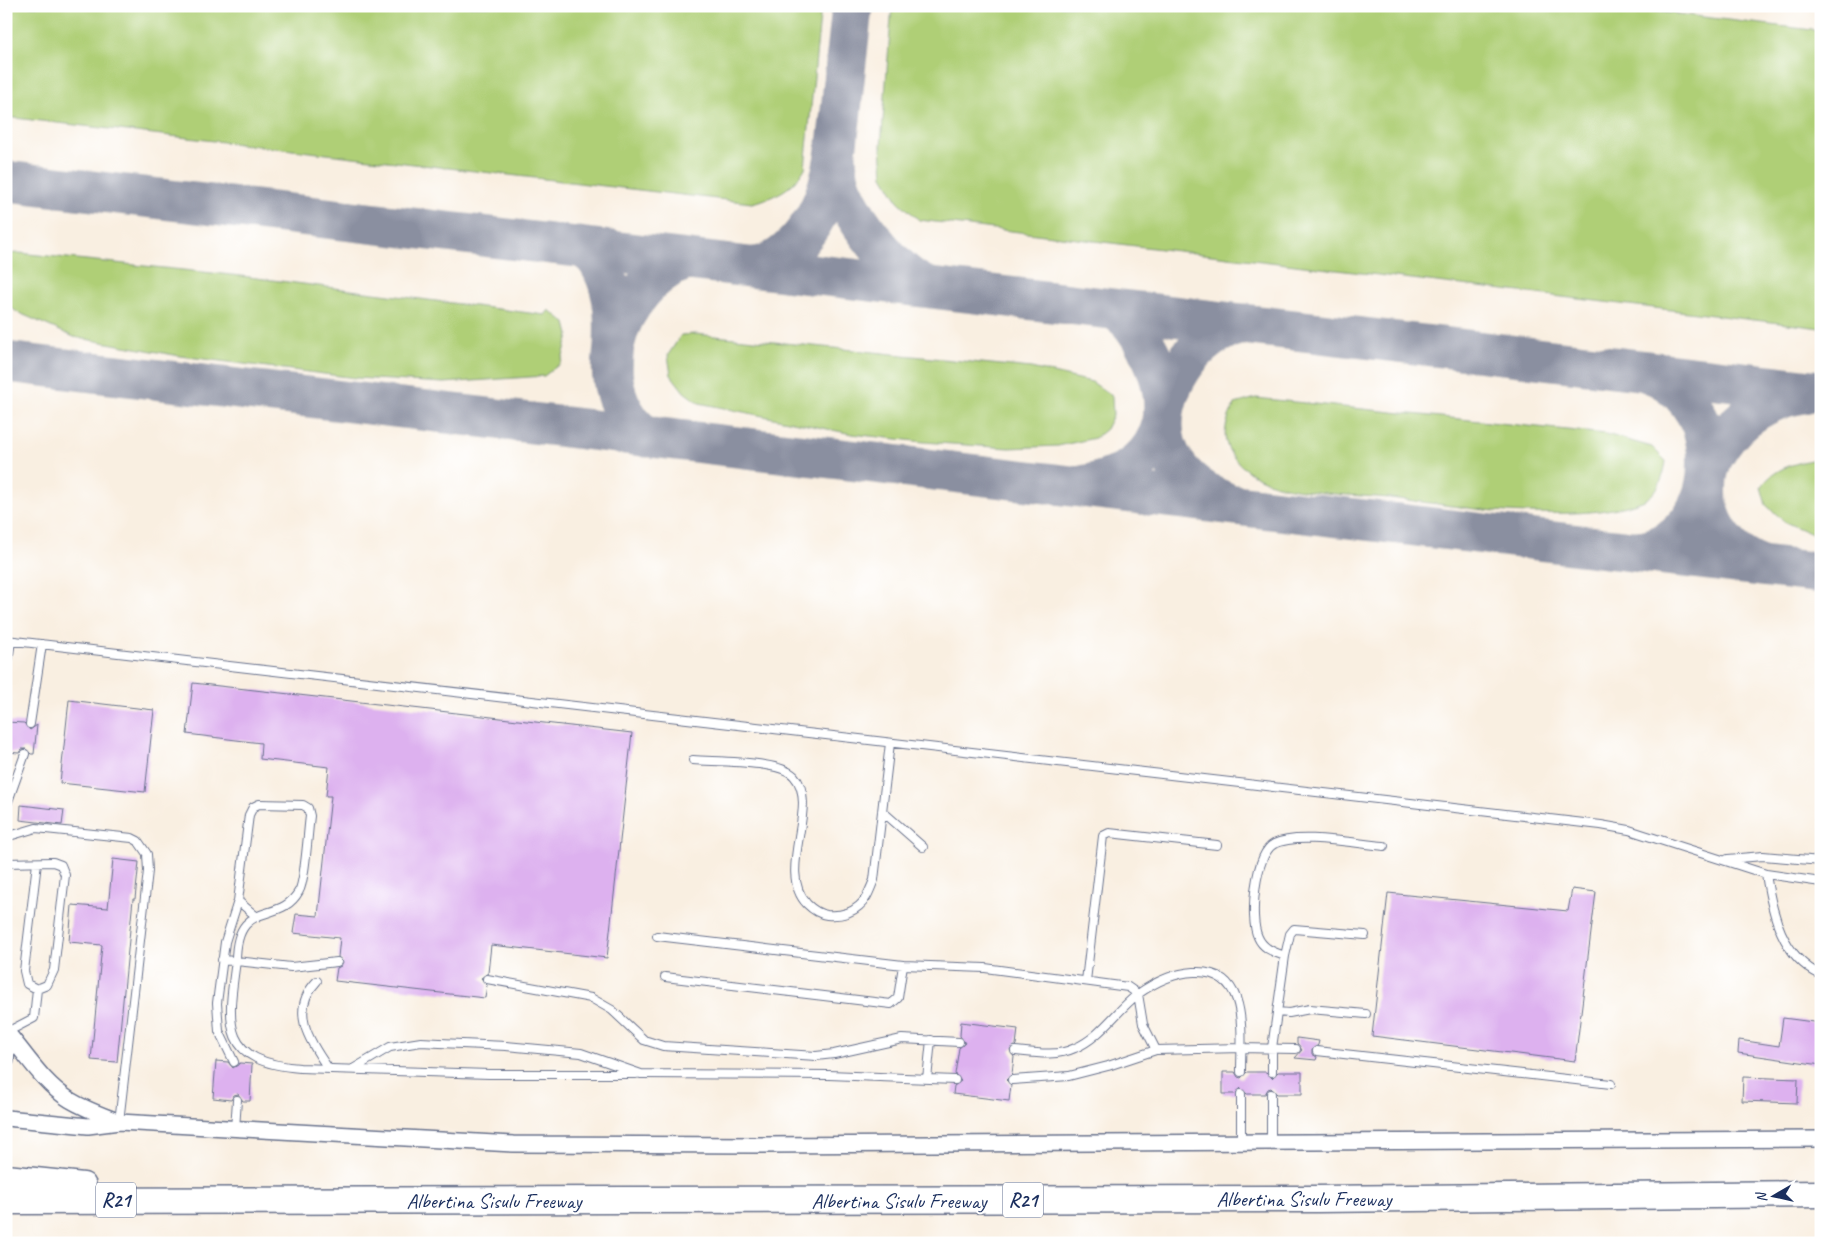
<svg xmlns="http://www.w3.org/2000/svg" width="1827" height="1249" font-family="Caveat,sans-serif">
	<rect width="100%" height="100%" fill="#fff"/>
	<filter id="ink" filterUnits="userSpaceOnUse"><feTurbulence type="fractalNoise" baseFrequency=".02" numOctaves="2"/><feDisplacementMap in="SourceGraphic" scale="10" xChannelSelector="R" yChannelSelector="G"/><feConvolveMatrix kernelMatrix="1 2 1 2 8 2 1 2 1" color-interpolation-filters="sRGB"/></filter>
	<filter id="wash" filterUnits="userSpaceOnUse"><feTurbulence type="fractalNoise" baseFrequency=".0096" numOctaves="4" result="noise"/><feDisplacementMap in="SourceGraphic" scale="20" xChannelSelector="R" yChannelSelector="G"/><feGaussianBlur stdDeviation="1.12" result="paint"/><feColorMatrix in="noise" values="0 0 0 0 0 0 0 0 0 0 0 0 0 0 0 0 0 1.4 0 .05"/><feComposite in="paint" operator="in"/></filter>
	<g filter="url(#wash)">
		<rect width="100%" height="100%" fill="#f9efe1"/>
		<!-- green -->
		<path fill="#afcf76" stroke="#657f6a" d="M6 6H821L805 168C793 189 776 197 752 203L6 117Z
			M892 6H1610L1821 31V328L919 220 898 201 883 176 881 146Z
			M19 253 241 276 545 315 549 310 566 323 569 335 561 363 544 376 444 383 356 378 180 356 74 337 17 312 6 304V254Z
			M695 334 1031 368 1092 382 1112 396 1113 415 1106 429 1095 438 1058 446 1009 448 924 442 852 434 699 403 684 392 671 375 668 355 681 335Z
			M1256 398 1606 434 1652 447 1666 461C1664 476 1658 495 1642 501 1608 514 1565 514 1529 513 1483 512 1436 503 1390 498 1353 495 1312 494 1277 485 1268 482 1256 477 1249 472 1222 451 1219 433 1235 404Z
			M1821 458V538L1785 522 1766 505 1761 487C1776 466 1797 463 1821 458Z"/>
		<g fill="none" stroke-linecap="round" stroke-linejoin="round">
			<!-- taxiway -->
			<path stroke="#8a8fa0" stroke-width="41" d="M836 155C836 167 838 179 842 189 855 220 898 280 931 288
				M6 181 1821 391
				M579 247C591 250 598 259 603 270 615 294 615 319 614 345 613 356 611 367 613 379 616 402 628 423 646 437
				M754 267C768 266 778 260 788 251 832 213 836 156 842 101 845 69 849 38 852 6
				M615 342C622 308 654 269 688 260
				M6 362 1821 573
				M1647 372C1680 382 1704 415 1707 449 1709 467 1705 485 1707 502 1711 530 1734 559 1762 566
				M1082 486C1162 473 1184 411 1145 344 1137 330 1128 315 1112 309
				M1225 502C1200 492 1174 472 1166 445 1151 398 1195 329 1245 324
				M1634 551C1668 551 1693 525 1703 494 1707 482 1707 469 1713 457 1733 421 1763 399 1804 393"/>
		</g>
		<g id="blocks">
			<!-- building -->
			<path fill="#ddb1ef" d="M193 683 632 733 607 958 491 945 488 973 481 978 487 985 485 998 335 981 337 968 341 966 343 962 338 957 340 938 293 933 296 914 318 916 331 796H326L329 767 260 759 261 743 187 734Z
				M69 700 154 710 145 792 60 783Z
				M6 722 24 723 30 730 37 725 34 754H31L26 749H22L19 753 6 752Z
				M21 805 64 810 62 825 20 820Z
				M113 859 139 862 135 899H133L117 1062 91 1060 102 945 69 942 72 905 108 908Z
				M1572 889 1596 892 1575 1061 1372 1036 1388 893 1568 911Z
				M1783 1018 1821 1023V1065L1738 1053 1739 1040 1779 1046Z
				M961 1022 1018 1029 1016 1045 1010 1050 1014 1057 1012 1074 1006 1080 1011 1085 1009 1101 953 1094 954 1086 961 1081 955 1074 959 1048 965 1043 960 1036Z
				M1297 1038 1319 1041 1318 1045 1312 1050V1054L1317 1057 1316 1060 1295 1058 1302 1050 1297 1043Z
				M216 1061 228 1062 233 1068 240 1063 252 1064 250 1101H243L238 1094 234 1095 231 1100 213 1098Z
				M1223 1072H1235L1238 1077 1241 1078 1247 1072H1266L1272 1078 1278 1072H1302V1094H1277L1271 1088 1268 1089 1265 1094H1247L1241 1088 1235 1094H1223Z
				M1743 1077 1798 1079 1797 1103 1742 1101Z"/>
		</g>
	</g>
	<g filter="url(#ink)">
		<use href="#blocks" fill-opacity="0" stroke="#69728c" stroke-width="1"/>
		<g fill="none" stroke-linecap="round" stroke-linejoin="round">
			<defs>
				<path id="lane" d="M6 640 1601 825 1629 830 1766 874 1821 882
					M6 674 11 641
					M30 724 42 644
					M693 760C716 762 779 760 794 776 821 805 775 871 807 904 812 909 819 914 827 915 838 916 850 914 859 906 867 900 870 889 874 880L890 743
					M6 807 25 754
					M882 811 923 847
					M6 837 36 828 132 838 138 841 147 854 148 871 119 1122
					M1728 859 1763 856 1821 861
					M6 863 53 862 61 865 65 875 54 970 47 985 37 989 27 984 24 971 37 863
					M1766 874C1772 913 1782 957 1821 975
					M238 901 257 917
					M657 936 903 965 985 968 1128 987 1138 994 1143 1024 1156 1050
					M1285 956 1290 934 1294 929 1365 935
					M222 960 236 961C236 897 280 926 299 891 305 882 308 830 310 816L308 808 303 805 259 804 253 807 249 815 238 901 225 942 217 1003 219 1031 234 1062
					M337 962 291 967 236 961C227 1025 221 1062 300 1068L489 1074H636
					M665 977 891 1004 898 998 903 965
					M487 979 591 998 612 1010 644 1040 663 1046 816 1056 834 1054 902 1039 959 1042
					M317 981C289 1010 309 1041 328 1068
					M1086 981 1103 836 1109 833 1217 845
					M1277 1012 1289 1013 1310 1009 1366 1014
					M7 1032 34 1018 37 989
					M1015 1051C1035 1053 1056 1057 1075 1048 1101 1037 1116 1011 1138 994 1155 982 1173 973 1194 972 1250 969 1241 1033 1241 1072
					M1317 1051 1611 1084
					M353 1069 390 1047 421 1042 440 1043 506 1046 581 1053 641 1074 829 1075 955 1080
					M1272 1072V1048L1285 956C1274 952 1263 949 1258 937 1249 919 1255 854 1274 844 1298 832 1357 844 1384 846
					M927 1079 931 1040
					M1012 1080 1069 1076 1108 1066 1156 1050 1241 1048 1296 1049
					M235 1129 237 1100
					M1241 1142V1094
					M1271 1142V1094"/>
				<path id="street" d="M6 1031C27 1056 43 1083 70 1100 85 1109 102 1115 117 1121
					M6 1060 8 1033
					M6 1118 88 1126 119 1122 513 1144 762 1145 1821 1139"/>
				<path id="highway" d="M6 1178 83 1186
					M6 1201 1317 1199 1821 1194"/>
			</defs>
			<!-- lane casing -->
			<use href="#lane" stroke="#69728c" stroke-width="10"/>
			<!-- street casing -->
			<use href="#street" stroke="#69728c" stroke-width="18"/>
			<!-- highway casing -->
			<use href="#highway" stroke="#69728c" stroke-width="29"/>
			<!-- lane -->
			<use href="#lane" stroke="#fff" stroke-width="8"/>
			<!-- street -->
			<use href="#street" stroke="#fff" stroke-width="15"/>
			<!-- highway -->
			<use href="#highway" stroke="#fff" stroke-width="26"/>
		</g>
	</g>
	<g text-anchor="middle" stroke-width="4" stroke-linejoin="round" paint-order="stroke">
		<!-- shield labels -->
		<g fill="#fff" stroke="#5f6d8e" stroke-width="1">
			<rect x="96" y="1182.5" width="40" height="35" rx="4"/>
			<rect x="1003" y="1182.5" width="40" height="35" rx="4"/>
		</g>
		<g font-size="20" font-weight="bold" fill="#1b2f5e">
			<text x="116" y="1207">R21</text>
			<text x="1023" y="1207">R21</text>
		</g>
		<!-- street labels -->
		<g font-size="21" fill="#1b2f5e" stroke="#fff">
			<text x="1304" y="1206">Albertina Sisulu Freeway</text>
			<text x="494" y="1208">Albertina Sisulu Freeway</text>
			<text x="899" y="1208">Albertina Sisulu Freeway</text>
		</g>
	</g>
	<!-- margin -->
	<rect width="1827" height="1249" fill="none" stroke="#fff" stroke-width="25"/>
	<!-- north arrow -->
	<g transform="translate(1774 1196) rotate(261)" stroke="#ffffff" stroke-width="4" paint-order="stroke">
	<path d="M0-4L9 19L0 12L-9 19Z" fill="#1b2f5e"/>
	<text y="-8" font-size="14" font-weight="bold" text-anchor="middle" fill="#1b2f5e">N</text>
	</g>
</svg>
